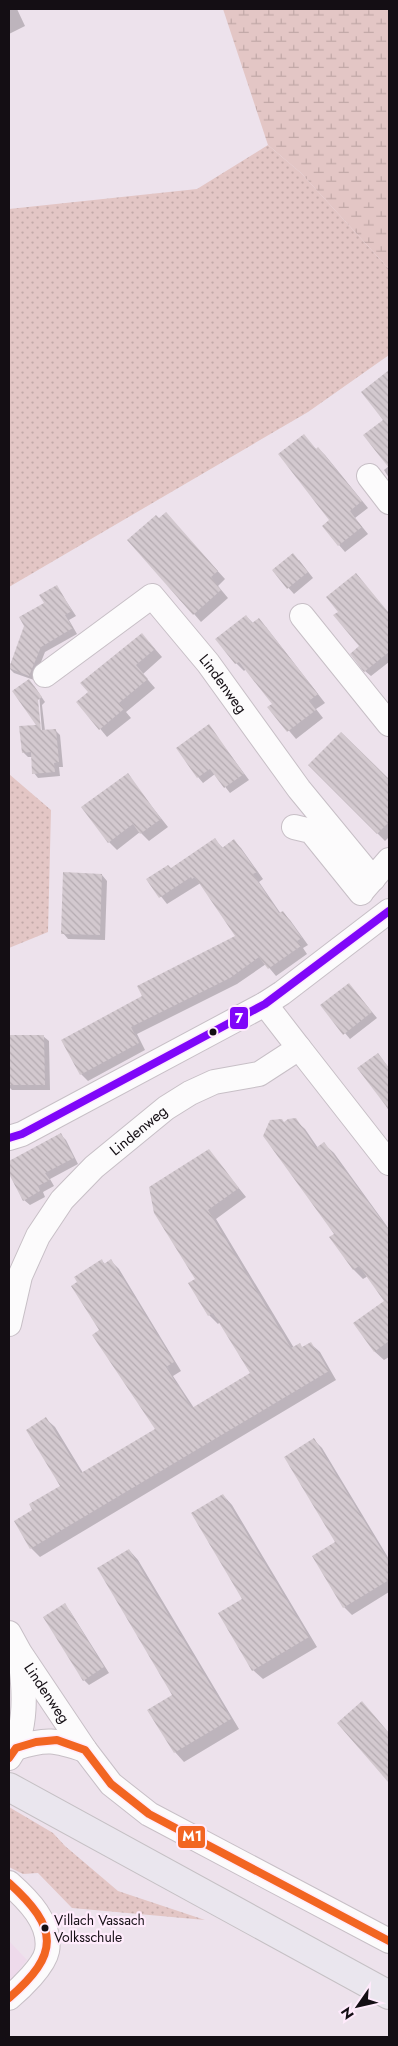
<svg xmlns="http://www.w3.org/2000/svg" width="398" height="2046" font-family="Jost,sans-serif">
	<defs>
		<pattern id="green-dots" width="8" height="8" patternUnits="userSpaceOnUse" patternTransform="scale(1.25)"><rect width="8" height="8" fill="#e3c6c5"/><path d="M2 2h.1M6 6h.1" fill="none" stroke="#c2a9a8" stroke-width="1.8" stroke-linecap="round"/></pattern>
		<pattern id="wetland-marsh" width="20" height="14" patternUnits="userSpaceOnUse" patternTransform="scale(1.25)"><rect width="20" height="14" fill="#e3c6c5"/><path d="M1 5h8M5 5V1M11 12h8M15 12V8" fill="none" stroke="#c2a9a8"/></pattern>
		<pattern id="building-back-hatch" width="6" height="6" patternUnits="userSpaceOnUse" patternTransform="scale(1.25)"><rect width="6" height="6" fill="#d3c9cf"/><path d="M-1 5l2 2M0 0l6 6M5-1l2 2" fill="none" stroke="#b4abb1"/></pattern>
	</defs>
	<rect width="100%" height="100%" fill="#ede2ec"/>
	<!-- built -->
	<path fill="#eedaeb" d="M9 1941 27 1960 9 1983Z"/>
	<!-- green -->
	<path fill="url(#green-dots)" d="M268 145 301 173 389 269V355L308 412 9 587V209L197 189Z
		M9 774 51 810 48 932 9 948Z
		M9 1807 53 1833 65 1846 118 1891 205 1920 72 1908 38 1873 23 1874 9 1867Z"/>
	<!-- wetland -->
	<path fill="url(#wetland-marsh)" d="M223 9H389V130L388 131 389 133V269L301 173 268 145Z"/>
	<!-- shadow -->
	<path fill="#0003" fill-rule="evenodd" d="M9 9H17L25 26 9 34Z
		M389 371V464L382 457 385 420 363 392Z
		M304 436 317 450 318 448 325 455 368 508 355 518 368 534 345 552 339 545Z
		M389 466V478L384 470Z
		M159 520 173 522 225 579 218 586 228 598 201 622 194 614Z
		M299 560 313 578 294 594 273 571Z
		M361 580 389 615V662L371 676 365 671 361 646 340 612Z
		M57 587 76 616 69 620 77 634 45 652 34 680 14 673 9 668 26 626Z
		M246 616 253 623 266 627 325 703 316 709 323 718 296 739 269 707 273 704 246 669 244 671 236 663Z
		M149 642 162 657 143 674 155 688 126 712 131 718 107 737 78 702Z
		M34 686 45 702 42 705 45 731 55 730 60 735 63 767H59L60 776 38 778 34 773 32 757H28L23 752 38 726ZM36 693H39L42 732 39 729Z
		M209 726 249 780 230 793 215 774 203 783 198 777Z
		M341 734 389 781V837L385 841 310 765Z
		M127 775 168 827 149 841 140 832 117 850 109 842Z
		M215 840 223 848 234 841 241 848 263 879 259 882 281 914 283 913 290 920 308 945 303 948 307 954 276 976 266 964 237 984 137 1034 145 1050 88 1081 81 1074 63 1041 144 996 237 937 201 884H199L167 904 148 880 171 869Z
		M102 875 107 881 105 940 68 939 63 933Z
		M349 984 377 1018 350 1039 322 1006Z
		M9 1036H43L49 1041 50 1090H12L9 1087Z
		M378 1054 389 1068V1111L386 1106 387 1105Z
		M295 1120 305 1129 318 1148 324 1144 334 1153 389 1229V1357L384 1360 374 1351 386 1301 368 1276 363 1279 354 1270 331 1237 336 1234 284 1123Z
		M60 1134 66 1140 78 1164 50 1179 54 1186 43 1192 45 1197 30 1205 24 1200 9 1171V1162Z
		M209 1151 246 1197 216 1219 294 1348H303L311 1344 320 1352 336 1380 40 1557 31 1548 34 1510 62 1486 46 1419 55 1427 83 1473 157 1429 101 1331 102 1261 105 1264 111 1261 119 1269 181 1371 173 1376 194 1408 251 1374 220 1322 218 1324 209 1315 197 1279Z
		M314 1440 322 1448 389 1559V1592L352 1615 344 1607 337 1543Z
		M223 1495 232 1505 317 1647 263 1679 253 1670 244 1599Z
		M129 1550 138 1560 239 1729 184 1762 175 1752 174 1695Z
		M65 1605 70 1611 109 1673 89 1685 84 1680Z"/>
	<!-- building -->
	<path fill="url(#building-back-hatch)" d="M389 370V468L363 435 383 420 361 392Z
		M304 434 316 449 318 447 362 501 350 511 362 527 338 546 322 526 329 520 278 454Z
		M166 512 218 571 211 577 221 590 193 615 127 540 156 515 159 518Z
		M293 553 308 572 287 589 272 570Z
		M356 573 389 613V652L364 672 350 654 359 646 333 615 338 612 326 597Z
		M57 585 72 611 65 615 73 628 41 647 29 676 9 668 24 626 19 617 44 603 39 595Z
		M246 615 252 623 259 618 318 694 309 701 316 710 287 732 267 707 272 704 239 662 235 664 215 639Z
		M142 633 155 649 136 665 148 679 119 703 124 709 99 730 76 702 88 692 80 683Z
		M29 679 42 697 38 700 41 730 56 729 59 762 54 763 55 772 32 774 31 752 22 753 19 726 36 725 12 691Z
		M209 724 244 774 224 788 210 769 197 778 176 748Z
		M341 732 389 779V822L377 834 308 765Z
		M128 773 161 819 140 834 133 824 108 843 81 807Z
		M215 838 222 848 234 839 257 872 253 874 279 913 283 911 302 938 297 941 301 946 268 969 259 957 230 978 131 1027 139 1043 80 1075 61 1040 142 996 137 986 235 936 195 877 192 879 191 877 159 898 146 879 168 865 171 868Z
		M63 872 102 874 100 935 61 934Z
		M349 983 372 1012 343 1035 320 1005Z
		M9 1035H44L45 1085H9Z
		M378 1053 389 1068V1110L357 1068Z
		M296 1118 316 1148 324 1142 389 1230V1341L374 1352 353 1323 384 1301 359 1266 353 1270 329 1237 334 1234 263 1136 270 1120 282 1119 284 1122 288 1119Z
		M61 1133 74 1158 45 1173 50 1180 38 1186 40 1191 23 1201 9 1174V1161Z
		M209 1149 239 1188 208 1210 291 1348 300 1343 302 1347 311 1342 329 1371 30 1549 14 1521 32 1510 29 1504 60 1486 26 1430 46 1417 81 1473 155 1429 92 1335 99 1330 71 1286 77 1282 74 1277 102 1259 104 1264 111 1259 174 1362 166 1367 192 1408 250 1373 213 1313 208 1316 188 1283 195 1279 154 1213 149 1187Z
		M314 1438 389 1562V1580L343 1608 312 1556 335 1542 284 1457Z
		M223 1494 309 1637 252 1671 218 1613 242 1599 191 1513Z
		M129 1549 231 1719 174 1753 147 1710 172 1695 97 1568Z
		M65 1603 104 1667 83 1681 43 1617Z
		M362 1701 389 1733V1783L337 1723Z"/>
	<g fill="none" stroke-linecap="round" stroke-linejoin="round">
		<defs>
			<g id="minor">
				<path d="M369 476 389 502"/>
				<path d="M302 616 389 724"/>
				<path id="s1" d="M45 675 152 596 208 663 299 789 373 879"/>
				<path d="M294 827 311 831 361 893"/>
				<path d="M363 890 389 860"/>
				<path d="M299 1048 389 1163"/>
				<path d="M9 1138 22 1134 265 1004 282 993 389 911"/>
				<path id="s2" d="M9 1324 20 1276 38 1236 62 1200 94 1167 166 1108 190 1093 214 1082 259 1074 299 1048 265 1004"/>
				<path id="s3" d="M9 1633 20 1653 85 1750 111 1784 149 1814 389 1941"/>
				<path d="M16 1748C47 1738 55 1740 85 1750"/>
				<path d="M9 1758C28 1730 25 1689 20 1657"/>
				<path d="M9 1883C27 1899 52 1923 47 1951 44 1966 21 1988 9 1998"/>
			</g>
			<path id="major" d="M9 1787 389 1995"/>
		</defs>
		<!-- minor casing -->
		<use href="#minor" stroke="#c7bfc6" stroke-width="26"/>
		<!-- major casing -->
		<use href="#major" stroke="#c5c0c4" stroke-width="30"/>
		<!-- minor -->
		<use href="#minor" stroke="#fcfbfc" stroke-width="24"/>
		<!-- major -->
		<use href="#major" stroke="#eae6ee" stroke-width="28"/>
		<defs>
			<path id="bus-1" d="M9 1138 22 1134 265 1004 389 911"/>
			<path id="bus-2" d="M9 1758 16 1748 36 1742 57 1740 85 1750 111 1784 149 1814 389 1941
				M9 1883C59 1928 60 1954 9 1998"/>
		</defs>
		<!-- bus-1 casing -->
		<use href="#bus-1" stroke="#ffebfc" stroke-width="11"/>
		<!-- bus-2 casing -->
		<use href="#bus-2" stroke="#ffebfc" stroke-width="11"/>
		<!-- bus-1 -->
		<use href="#bus-1" stroke="#7f06f9" stroke-width="8"/>
		<!-- bus-2 -->
		<use href="#bus-2" stroke="#f26522" stroke-width="8"/>
	</g>
	<!-- markers -->
	<g fill="#140e14" stroke="#ffebfc" stroke-width="2">
		<circle cx="213" cy="1032" r="4.5"/>
		<circle cx="45" cy="1928" r="4.5"/>
	</g>
	<g text-anchor="middle" stroke-width="4.5" stroke-linejoin="round" paint-order="stroke">
		<!-- bus labels -->
		<g font-size="14" fill="#140e14" stroke="#ffebfc" text-anchor="start">
			<text x="54" y="1925">Villach Vassach<tspan x="54" dy="17">Volksschule</tspan></text>
		</g>
		<!-- street labels -->
		<g font-size="15" fill="#140e14" stroke="#ffebfc">
			<text dy="5" stroke="none"><textPath href="#s1" startOffset="246">Lindenweg</textPath></text>
			<text dy="5" stroke="none"><textPath href="#s2" startOffset="240">Lindenweg</textPath></text>
			<text dy="5" stroke="none"><textPath href="#s3" startOffset="71">Lindenweg</textPath></text>
		</g>
	</g>
	<g stroke="#ffebfc" stroke-width="2">
		<rect x="229" y="1006" width="20" height="24" rx="5" fill="#7f06f9"/>
		<rect x="177" y="1825" width="29" height="24" rx="5" fill="#f26522"/>
	</g>
	<g font-size="14" text-anchor="middle" font-weight="bold" fill="#fff">
		<text x="239" y="1023">7</text>
		<text x="192" y="1841">M1</text>
	</g>
	<!-- border -->
	<rect width="398" height="2046" fill="none" stroke="#140e14" stroke-width="20"/>
	<!-- north arrow -->
	<g transform="translate(358 2006) rotate(236)" stroke="#ffebfc" stroke-width="4" paint-order="stroke">
	<path d="M0-4L9 19L0 12L-9 19Z" fill="#140e14"/>
	<text y="-8" font-size="14" font-weight="bold" text-anchor="middle" fill="#140e14">N</text>
	</g>
</svg>
